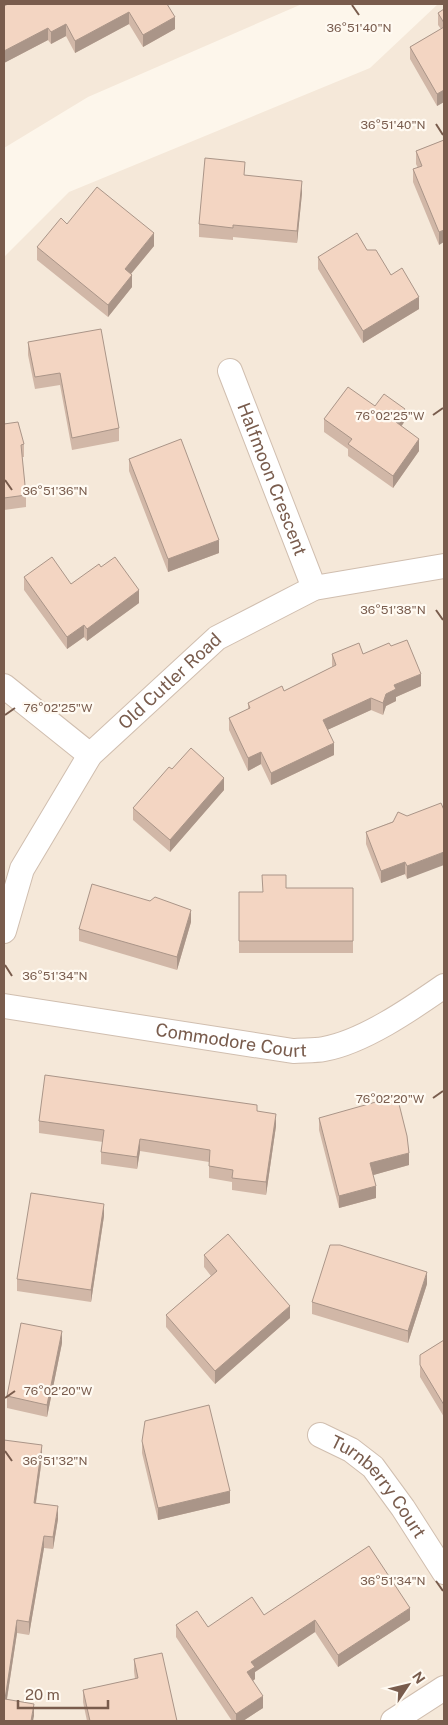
<svg xmlns="http://www.w3.org/2000/svg" width="448" height="1725" font-family="'Public Sans',sans-serif">
	<rect width="100%" height="100%" fill="#fdf6eb"/>
	<!-- residential -->
	<path fill="#f5e8d9" d="M4 4H302L88 97 4 148Z
		M438 4H444V1721H4V257L69 192 370 68Z"/>
	<g fill="none" stroke-linecap="round" stroke-linejoin="round">
		<defs>
			<g id="street">
				<path id="s1" d="M230 371 314 588"/>
				<path d="M4 686 90 755"/>
				<path id="s2" d="M4 931 22 869 90 755 217 638 314 588 444 566"/>
				<path id="s3" d="M4 1006 293 1051C303 1050 314 1051 324 1049 363 1042 411 1009 444 986"/>
				<path id="s4" d="M320 1435 351 1450 373 1467 403 1508 444 1572"/>
				<path d="M393 1721 444 1688"/>
			</g>
		</defs>
		<!-- street casing -->
		<use href="#street" stroke="#d0beaf" stroke-width="26"/>
		<!-- street -->
		<use href="#street" stroke="#fff" stroke-width="24"/>
	</g>
	<!-- wall -->
	<path fill="#d1b7a7" d="M167 4 175 29 143 47 129 24 75 53 66 36 51 44 48 40 4 63V6Z
		M444 9V102L437 106 410 59V47L441 29 438 25V13Z
		M444 140 439 245 413 182V169L418 168 416 164V151Z
		M245 175 302 193 297 243 233 237V240L199 237V224Z
		M67 224 154 246 131 274 132 287 108 317 37 260V247Z
		M367 250 391 275 419 309 363 343 318 269V257Z
		M28 342 119 428V441L72 450 60 385 35 389 28 355Z
		M375 406 405 421 401 426 419 451 393 488 348 456V449L324 432V419Z
		M4 424 24 444V457H22L26 495V507L4 510Z
		M129 459 219 553 168 572 129 471Z
		M101 567 139 603 87 641 84 637 67 649 24 590V577L71 584Z
		M391 646 421 686 396 697V701L386 706 383 715 371 710 327 730 334 755 271 785 261 764 248 771 229 730V718L248 709V703L284 691 332 667V654H363Z
		M172 769 224 790 170 852 133 820V808Z
		M407 816V879L405 874 381 883 366 844V832Z
		M286 888H353V953H239V892H262Z
		M150 901 191 922 177 970 79 941V929Z
		M257 1111 276 1126 266 1195 232 1190V1182L209 1178V1162L140 1151 137 1169 101 1164V1152L103 1142 39 1133V1121Z
		M319 1118 409 1165 373 1175 376 1198 339 1208 319 1130Z
		M104 1216 91 1302 17 1291V1279Z
		M204 1255 290 1318 215 1384 166 1327V1315L211 1276 204 1267Z
		M427 1284 408 1343 312 1314V1302Z
		M444 1340V1417L420 1377V1355Z
		M62 1343 47 1417 7 1408V1396Z
		M4 1440 42 1458 36 1503 58 1519 53 1549 44 1548 29 1635 17 1633 7 1699 34 1716 4 1721Z
		M142 1441 230 1503 158 1520 142 1453Z
		M264 1615 410 1620 338 1667 315 1632 255 1672V1679L253 1681 263 1708 243 1721H232L176 1637V1625L208 1627Z
		M134 1659 177 1721H87L83 1702V1690L135 1679 134 1671Z"/>
	<!-- shaded-wall -->
	<path fill="#aa9588" d="M129 12V24L75 53V41Z
		M175 17V29L143 47V35Z
		M66 24V36L51 44V32Z
		M48 28V40L4 63V51Z
		M444 90V102L437 106V94Z
		M302 181V193L297 243V231Z
		M444 230V242L439 245V232Z
		M154 233V246L125 281V269Z
		M132 275V287L108 317V305Z
		M419 297V309L363 343V331Z
		M405 409V421L396 434V422Z
		M419 439V451L393 488V476Z
		M219 540V553L168 572V559Z
		M139 590V603L87 641V629Z
		M84 625V637L67 649V637Z
		M421 674V686L396 697V701L386 706 383 715V703L386 694 394 685Z
		M371 698V710L323 732V720Z
		M334 743V755L271 785V773Z
		M261 752V764L248 771V758Z
		M224 778V790L170 852V840Z
		M444 852V865L407 879V866Z
		M405 862V874L381 883V871Z
		M191 910V922L177 970V957Z
		M276 1114V1126L266 1195V1182Z
		M140 1139V1151L137 1169V1157Z
		M409 1153V1165L370 1176V1163Z
		M376 1186V1198L339 1208V1196Z
		M104 1204V1216L91 1302V1290Z
		M427 1272V1284L408 1343V1331Z
		M290 1306V1318L215 1384V1371Z
		M62 1331V1343L47 1417V1405Z
		M42 1445V1458L34 1515V1503Z
		M230 1491V1503L158 1520V1508Z
		M58 1506V1519L53 1549V1537Z
		M44 1536V1548L29 1635V1622Z
		M410 1608V1620L338 1667V1655Z
		M17 1620V1633L5 1711V1699Z
		M315 1620V1632L255 1672V1679L247 1685V1672L251 1662Z
		M263 1696V1708L243 1721H236V1714Z
		M34 1704V1716L33 1721H31Z"/>
	<!-- building -->
	<path fill="#f3d5c2" stroke="#aa9588" d="M8 4H167L175 17 143 35 129 12 75 41 66 24 51 32 48 28 4 51V6Z
		M444 9V23L438 13Z
		M444 27V90L437 94 410 47Z
		M444 140V230L439 232 413 169 422 166 416 151Z
		M205 158 245 162 244 175 302 181 297 231 233 225V228L199 224Z
		M97 187 154 233 125 269 132 275 108 305 37 247 61 218 67 224Z
		M357 233 367 250H376L391 275 402 268 419 297 363 331 318 257Z
		M101 329 119 428 72 438 60 373 35 377 28 342Z
		M348 387 375 406 384 394 405 409 396 422 419 439 393 476 348 444 352 439 324 419Z
		M18 422 24 444 21 445 26 495 4 498V424Z
		M181 439 219 540 168 559 129 459Z
		M52 557 71 584 99 564 101 567 115 557 139 590 87 629 84 625 67 637 24 577Z
		M407 640 421 674 394 685 396 689 386 694 383 703 371 698 323 720 334 743 271 773 261 752 248 758 229 718 250 708 248 703 282 686 284 691 336 665 332 654 359 643 363 654 389 643 391 646Z
		M191 748 224 778 170 840 133 808 169 767 172 769Z
		M441 803 444 810V852L407 866 405 862 381 871 366 832 393 822 398 812 407 816Z
		M262 875H286V888H353V941H239V892H263Z
		M92 884 150 901 155 897 191 910 177 957 79 929Z
		M45 1075 257 1105V1111L276 1114 266 1182 232 1178 233 1170 209 1166 210 1150 140 1139 137 1157 101 1152 104 1130 39 1121Z
		M397 1096 407 1136 409 1153 370 1163 376 1186 339 1196 319 1118Z
		M31 1193 104 1204 91 1290 17 1279Z
		M228 1234 290 1306 215 1371 166 1315 217 1271 204 1255Z
		M330 1245H340L427 1272 408 1331 312 1302Z
		M21 1323 62 1331 47 1405 7 1396Z
		M444 1340V1405L420 1365V1355Z
		M209 1405 230 1491 158 1508 142 1441 145 1421Z
		M4 1440 42 1445 34 1503 58 1506 53 1537 44 1536 29 1622 17 1620 5 1699 34 1704 31 1721H4Z
		M369 1546 410 1608 338 1655 315 1620 251 1662 255 1667 247 1672 263 1696 236 1714 176 1625 197 1611 208 1627 252 1597 264 1615Z
		M162 1653 177 1721H90L83 1690 138 1678 134 1659Z"/>
	<!-- ticks -->
	<path fill="none" stroke="#795c4d" stroke-width="2" d="M352 5 359 15M436 124 443 135M433 415 443 408M5 480 12 490M436 610 443 620M5 715 15 708M5 965 12 976M433 1098 443 1091M5 1398 15 1391M5 1451 12 1461M436 1581 443 1591"/>
	<g text-anchor="middle" stroke-width="4.5" stroke-linejoin="round" paint-order="stroke">
		<!-- street labels -->
		<g font-size="18" fill="#795c4d" stroke="#fffaf2">
			<text dy="6" stroke="none"><textPath href="#s1" startOffset="116">Halfmoon Crescent</textPath></text>
			<text dy="6" stroke="none"><textPath href="#s2" startOffset="306">Old Cutler Road</textPath></text>
			<text dy="6" stroke="none"><textPath href="#s3" startOffset="230">Commodore Court</textPath></text>
			<text dy="6" stroke="none"><textPath href="#s4" startOffset="80">Turnberry Court</textPath></text>
		</g>
	</g>
	<g font-size="12" text-anchor="middle" fill="#795c4d" stroke="#fffaf2" stroke-width="4.5" stroke-linejoin="round" paint-order="stroke">
		<text x="359" y="32">36°51'40"N</text>
		<text x="393" y="129">36°51'40"N</text>
		<text x="390" y="420">76°02'25"W</text>
		<text x="55" y="495">36°51'36"N</text>
		<text x="393" y="614">36°51'38"N</text>
		<text x="58" y="712">76°02'25"W</text>
		<text x="55" y="980">36°51'34"N</text>
		<text x="390" y="1103">76°02'20"W</text>
		<text x="58" y="1395">76°02'20"W</text>
		<text x="55" y="1465">36°51'32"N</text>
		<text x="393" y="1585">36°51'34"N</text>
	</g>
	<!-- border -->
	<rect width="448" height="1725" fill="none" stroke="#795c4d" stroke-width="10"/>
	<!-- north arrow -->
	<g transform="translate(408 1685) rotate(55)" stroke="#fffaf2" stroke-width="4" paint-order="stroke">
	<path d="M0-4L9 19L0 12L-9 19Z" fill="#795c4d"/>
	<text y="-8" font-size="14" font-weight="bold" text-anchor="middle" fill="#795c4d">N</text>
	</g>
	<!-- scale -->
	<path d="M18 1700v8h90v-8" fill="none" stroke="#795c4d" stroke-width="2.5"/>
	<text x="25" y="1700" font-size="15" fill="#795c4d" stroke="#fffaf2" stroke-width="4" paint-order="stroke">20 m</text>
</svg>
